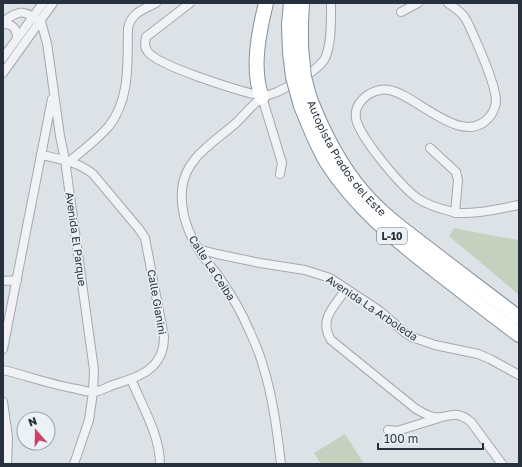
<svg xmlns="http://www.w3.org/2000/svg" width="522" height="467" font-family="'Golos Text',sans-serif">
	<rect width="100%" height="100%" fill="#dde2e7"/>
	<!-- green -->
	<path fill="#c5d1be" d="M454 228 500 237 519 240V295L449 236Z
		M345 434 364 464H321L314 453Z"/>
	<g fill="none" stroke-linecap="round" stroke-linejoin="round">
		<defs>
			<path id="street" d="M190 3 146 37C145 43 144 47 148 52 160 67 240 91 261 96
				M448 3C452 6 458 10 462 14 468 20 472 33 476 41 482 55 496 86 496 101 496 106 494 110 491 115 464 151 418 95 389 90 380 88 368 93 362 100 357 105 355 112 356 119 361 139 400 185 417 198 427 205 441 209 453 212 470 216 502 208 519 205
				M401 12 418 3
				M3 22C20 9 24 10 41 22L47 43 60 136 65 160 94 370 93 392 89 420 74 464
				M3 24C12 23 17 29 17 38
				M3 58 43 3
				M3 73 53 3
				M262 97 282 163 280 174
				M430 148 456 172 458 180 455 213
				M70 161C83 150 98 139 109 126 131 98 127 61 128 28 131 13 144 9 156 3
				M198 249 217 254 260 263 305 270 330 278 380 311 404 332 412 337 435 345 478 354 490 359 519 375
				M3 281 17 280
				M346 289C335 306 318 319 331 340L416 409C422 412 427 416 434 417 450 419 454 408 471 422L502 464
				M3 349 52 99
				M3 370C28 376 52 385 77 389 82 390 88 392 93 392 99 392 107 387 113 385 139 377 164 369 164 337L145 238 139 229 93 174C79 162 60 159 42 155
				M131 379C142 406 160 435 160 464
				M3 402 8 437 7 464
				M388 430 397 431 439 418
				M281 464C277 431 273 397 263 366 260 354 255 343 250 332 242 313 231 294 219 277 215 271 210 266 206 260 190 239 180 217 182 190 184 158 215 142 237 122 243 116 256 101 263 97 267 95 273 94 277 92 290 86 317 71 324 60 332 47 331 18 331 3"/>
			<g id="highway">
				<path d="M301 47V23L302 3"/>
				<path d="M290 52 289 25 291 3"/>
				<path d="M262 97C251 70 259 31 266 3"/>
				<path id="s1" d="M310 99C323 132 339 164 362 191 382 215 409 234 434 253 462 275 491 296 519 318"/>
				<path d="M301 106C309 125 316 144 326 161 354 206 396 240 437 272 464 293 491 314 519 335"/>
			</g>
		</defs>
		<!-- street casing -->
		<use href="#street" stroke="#a3a9b1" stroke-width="10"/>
		<!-- highway casing -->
		<use href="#highway" stroke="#85919d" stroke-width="16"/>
		<!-- street -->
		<use href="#street" stroke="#f0f2f5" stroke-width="8"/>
		<!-- highway -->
		<use href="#highway" stroke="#fff" stroke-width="14"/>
		<defs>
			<path id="highway-bridge" d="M301 47 304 77 310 99
				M290 52 293 77 301 106"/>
		</defs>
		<!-- highway-bridge casing -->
		<use href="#highway-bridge" stroke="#85919d" stroke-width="16" stroke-linecap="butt"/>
		<!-- highway-bridge -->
		<use href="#highway-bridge" stroke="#fff" stroke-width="14"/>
	</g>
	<g text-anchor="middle" stroke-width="3" stroke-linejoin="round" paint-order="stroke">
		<!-- shield labels -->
		<rect fill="#ecf1f5" stroke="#626b74" stroke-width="1" x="377" y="228" width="30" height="16" rx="3"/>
		<g font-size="10" font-weight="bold" fill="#27313d">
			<text x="392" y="240">L-10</text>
		</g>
		<!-- street labels -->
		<g font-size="11" fill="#27313d" stroke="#ecf1f5">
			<text dy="4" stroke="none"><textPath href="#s1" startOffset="70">Autopista Prados del Este</textPath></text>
			<text transform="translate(76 239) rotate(82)" y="4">Avenida El Parque</text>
			<text transform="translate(212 268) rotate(57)" y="4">Calle La Ceiba</text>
			<text transform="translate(157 302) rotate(80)" y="4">Calle Gianini</text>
			<text transform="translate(372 308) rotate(34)" y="4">Avenida La Arboleda</text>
		</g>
	</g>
	<!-- border -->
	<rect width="522" height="467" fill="none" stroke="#27313d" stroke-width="8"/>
	<!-- north arrow -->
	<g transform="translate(36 431) rotate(340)"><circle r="19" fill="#ecf1f5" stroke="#9da4ab"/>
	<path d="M0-3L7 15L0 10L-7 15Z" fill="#cc4266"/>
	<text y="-6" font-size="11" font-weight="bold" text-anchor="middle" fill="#27313d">N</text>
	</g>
	<!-- scale -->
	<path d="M378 443v6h105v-6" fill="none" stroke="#27313d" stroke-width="2"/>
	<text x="384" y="443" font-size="12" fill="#27313d" stroke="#ecf1f5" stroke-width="3" paint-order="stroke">100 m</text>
</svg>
